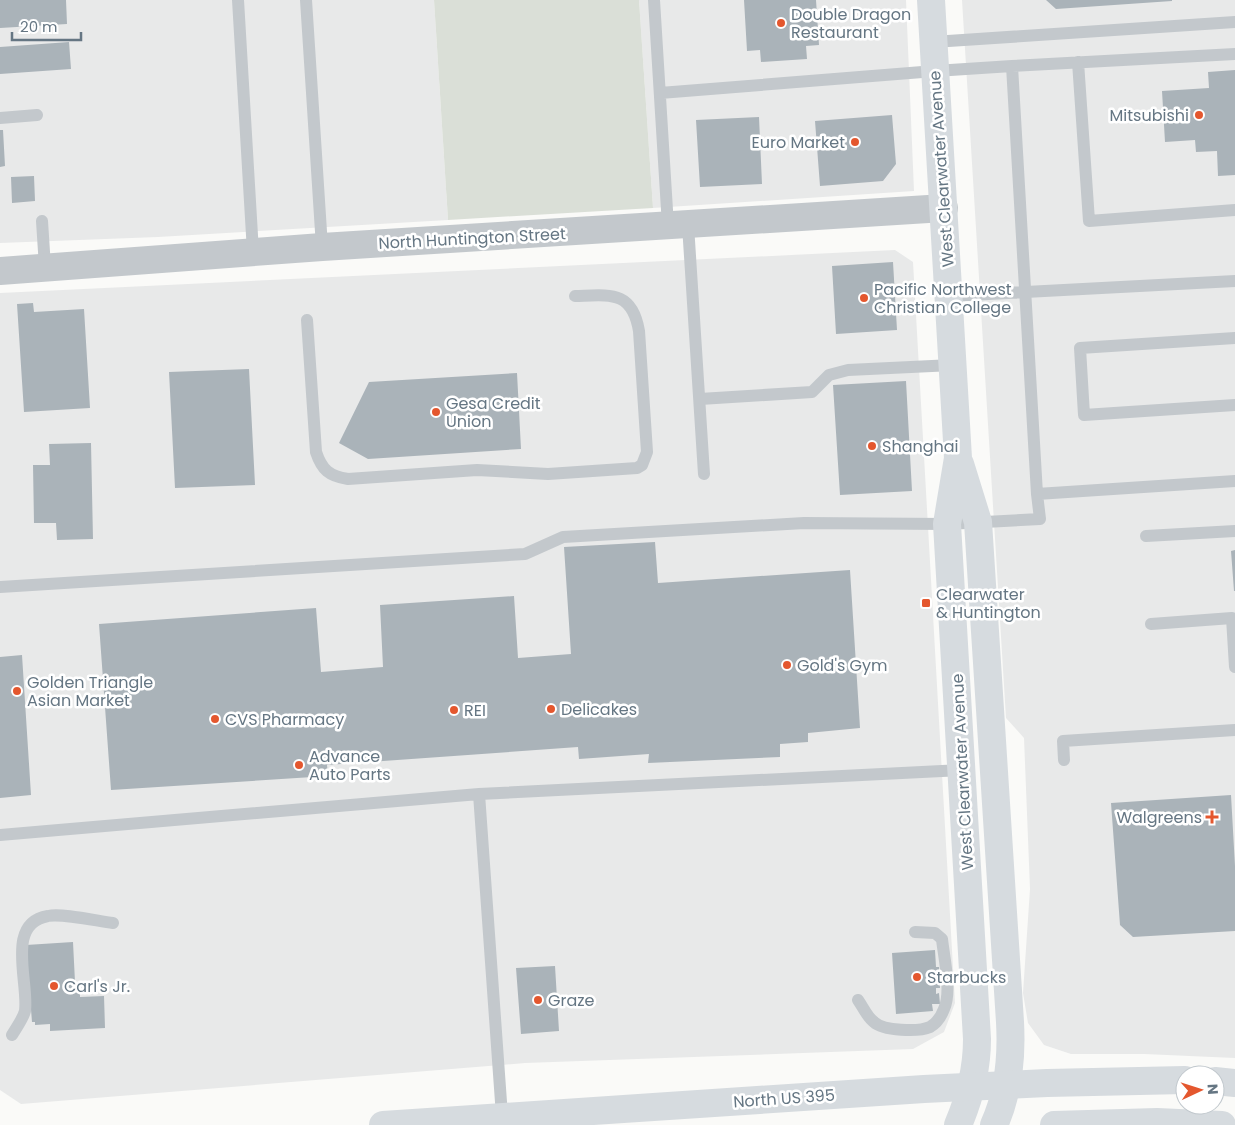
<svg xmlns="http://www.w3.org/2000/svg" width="1235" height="1125" font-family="Poppins,sans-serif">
	<rect width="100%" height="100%" fill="#fafaf8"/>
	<!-- built -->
	<path fill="#e8e9e9" d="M0 0H434L448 220 158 237 0 243Z
		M639 0H906L914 191 653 208Z
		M962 0H1235V1058L1144 1054H1071L1044 1045 1028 1023 1023 993 1030 889 1024 738 1006 718Z
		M895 250 913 262 955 1003 944 1032 913 1049 525 1063 21 1104 0 1090V293Z"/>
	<!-- green -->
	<path fill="#dadfd7" d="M434 0H639L653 208 448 220Z"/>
	<!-- building -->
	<path fill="#aab3b9" d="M0 0H66L67 24 0 28Z
		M744 0H816L819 45 806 46 807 59 761 62 760 50 747 51Z
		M1046 0H1172V1L1056 9Z
		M69 42 71 69 0 74V47Z
		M1235 70V175L1218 176 1217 151 1196 152 1195 140 1165 142 1162 91 1209 88 1208 72Z
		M892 115 896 164 883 181 820 186 815 121Z
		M759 117 762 184 700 187 696 120Z
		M0 130H3L5 166 0 167Z
		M34 176 35 201 12 203 11 177Z
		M893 262 897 330 836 334 832 266Z
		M33 303 34 312 84 309 90 408 24 412 17 304Z
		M249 369 255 485 175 488 169 372Z
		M517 373 521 449 368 459 339 443 369 382Z
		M906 381 912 491 840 495 833 385Z
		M91 443 93 539 57 540 56 523H34L33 465H50L49 444Z
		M655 542 658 583 850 570 860 728 808 733V742L780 744V757L648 763 649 754 579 759 578 747 327 765 328 776 111 790 99 624 316 608 321 672 383 667 380 605 514 596 518 658 571 654 564 547Z
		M1235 550V591H1234L1231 551Z
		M22 655 31 795 0 798V657Z
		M1231 795 1235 866V931L1133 937 1120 925 1111 803Z
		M73 942 75 982H80V997L104 996 105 1028 50 1031V1024L35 1025V1022H32L26 945Z
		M935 950 936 967H939L940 988H936V994L939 993 940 1004H932L933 1011 896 1014 892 953Z
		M555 966 559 1031 521 1034 516 968Z"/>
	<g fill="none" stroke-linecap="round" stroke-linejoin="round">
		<!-- service -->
		<path stroke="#c3c8cc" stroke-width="12" d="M238 0 253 252
			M306 0 322 247
			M654 0 668 226
			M933 42 1235 22
			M1078 62 1089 221 1235 210
			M1012 66 1235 54
			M660 93 935 71 1012 66 1037 494 1235 481
			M0 118 37 115
			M42 221 45 267
			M688 225 704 474
			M949 296 1235 281
			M307 320 316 452C322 470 329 476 348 479L477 470 548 474 637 468 642 465 647 452 639 331C632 290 610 295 575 296
			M1235 338 1080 348 1084 415 1235 405
			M700 399 812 392 829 375 848 370 953 365
			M1146 536 1235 531
			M0 587 525 554 563 537 804 523 947 524 1040 519 1037 494
			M1151 624 1232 618 1235 667
			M1064 760 1063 741 1235 730
			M479 794 502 1116
			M0 835 479 794 962 770
			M858 1000C863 1007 867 1017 874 1022 883 1031 919 1032 930 1027 937 1023 941 1017 944 1009 952 992 944 958 942 939L935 933 915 932
			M12 1035C16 1028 23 1019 25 1011 29 982 5 923 48 916 62 913 97 921 113 923"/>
		<!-- tertiary -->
		<path stroke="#c3c8cc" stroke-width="28" d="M0 271 322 247 944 208"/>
		<!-- primary -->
		<path stroke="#d6dbdf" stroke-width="28" d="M931 0 958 458 947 524 977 1039C977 1069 970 1097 958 1125
			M960 464 978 522 1010 1022C1012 1058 1009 1092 994 1125"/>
		<!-- trunk -->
		<path stroke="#d6dbdf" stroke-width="28" d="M1215 1081 1235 1083
			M383 1125 924 1089 1047 1083 1185 1080
			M1054 1125 1157 1122 1222 1125"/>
	</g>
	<!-- markers -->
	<g fill="#e4572e" stroke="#fff" stroke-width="2">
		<circle cx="781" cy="23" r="5"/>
		<circle cx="1199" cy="115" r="5"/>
		<circle cx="855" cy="142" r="5"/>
		<circle cx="864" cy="298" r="5"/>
		<circle cx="436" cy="412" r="5"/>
		<circle cx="872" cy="446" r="5"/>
		<rect x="921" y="598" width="10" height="10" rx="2.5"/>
		<circle cx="787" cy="665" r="5"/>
		<circle cx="17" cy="691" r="5"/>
		<circle cx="551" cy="709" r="5"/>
		<circle cx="454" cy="710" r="5"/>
		<circle cx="215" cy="719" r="5"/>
		<circle cx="299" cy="765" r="5"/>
		<path d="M1209.5 809.5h5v5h5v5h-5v5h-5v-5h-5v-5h5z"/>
		<circle cx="917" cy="977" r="5"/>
		<circle cx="54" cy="986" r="5"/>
		<circle cx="538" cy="1000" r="5"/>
	</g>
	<g text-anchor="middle" stroke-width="5" stroke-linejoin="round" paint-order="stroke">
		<!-- poi labels -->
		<g font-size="16" fill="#657683" stroke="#fff" text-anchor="start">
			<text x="791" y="20">Double Dragon<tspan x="791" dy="18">Restaurant</tspan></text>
			<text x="1189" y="121" text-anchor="end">Mitsubishi</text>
			<text x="845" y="148" text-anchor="end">Euro Market</text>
			<text x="874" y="295">Pacific Northwest<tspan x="874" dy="18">Christian College</tspan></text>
			<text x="446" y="409">Gesa Credit<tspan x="446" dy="18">Union</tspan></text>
			<text x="882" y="452">Shanghai</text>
			<text x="936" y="600">Clearwater<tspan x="936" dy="18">&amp; Huntington</tspan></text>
			<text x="797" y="671">Gold's Gym</text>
			<text x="27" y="688">Golden Triangle<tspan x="27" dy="18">Asian Market</tspan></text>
			<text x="561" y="715">Delicakes</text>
			<text x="464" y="716">REI</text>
			<text x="225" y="725">CVS Pharmacy</text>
			<text x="309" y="762">Advance<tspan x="309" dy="18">Auto Parts</tspan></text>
			<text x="1202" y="823" text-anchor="end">Walgreens</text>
			<text x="927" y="983">Starbucks</text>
			<text x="64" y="992">Carl's Jr.</text>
			<text x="548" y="1006">Graze</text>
		</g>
		<!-- street labels -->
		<g font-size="16" fill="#657683" stroke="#fff">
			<text transform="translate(941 169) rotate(-94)" y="6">West Clearwater Avenue</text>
			<text transform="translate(472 238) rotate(-3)" y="6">North Huntington Street</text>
			<text transform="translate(962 772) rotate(-93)" y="6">West Clearwater Avenue</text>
			<text transform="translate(784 1098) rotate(-4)" y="6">North US 395</text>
		</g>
	</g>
	<!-- north arrow -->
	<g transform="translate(1200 1090) rotate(86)"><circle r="24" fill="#ffffff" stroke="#c1c8cd"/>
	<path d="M0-4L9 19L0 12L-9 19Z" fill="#e4572e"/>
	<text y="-8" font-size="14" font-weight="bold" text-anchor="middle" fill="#657683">N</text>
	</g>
	<!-- scale -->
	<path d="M12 32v8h69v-8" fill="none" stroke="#657683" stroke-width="2.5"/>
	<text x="20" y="32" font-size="15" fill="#657683" stroke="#ffffff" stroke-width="4" paint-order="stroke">20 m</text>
</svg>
